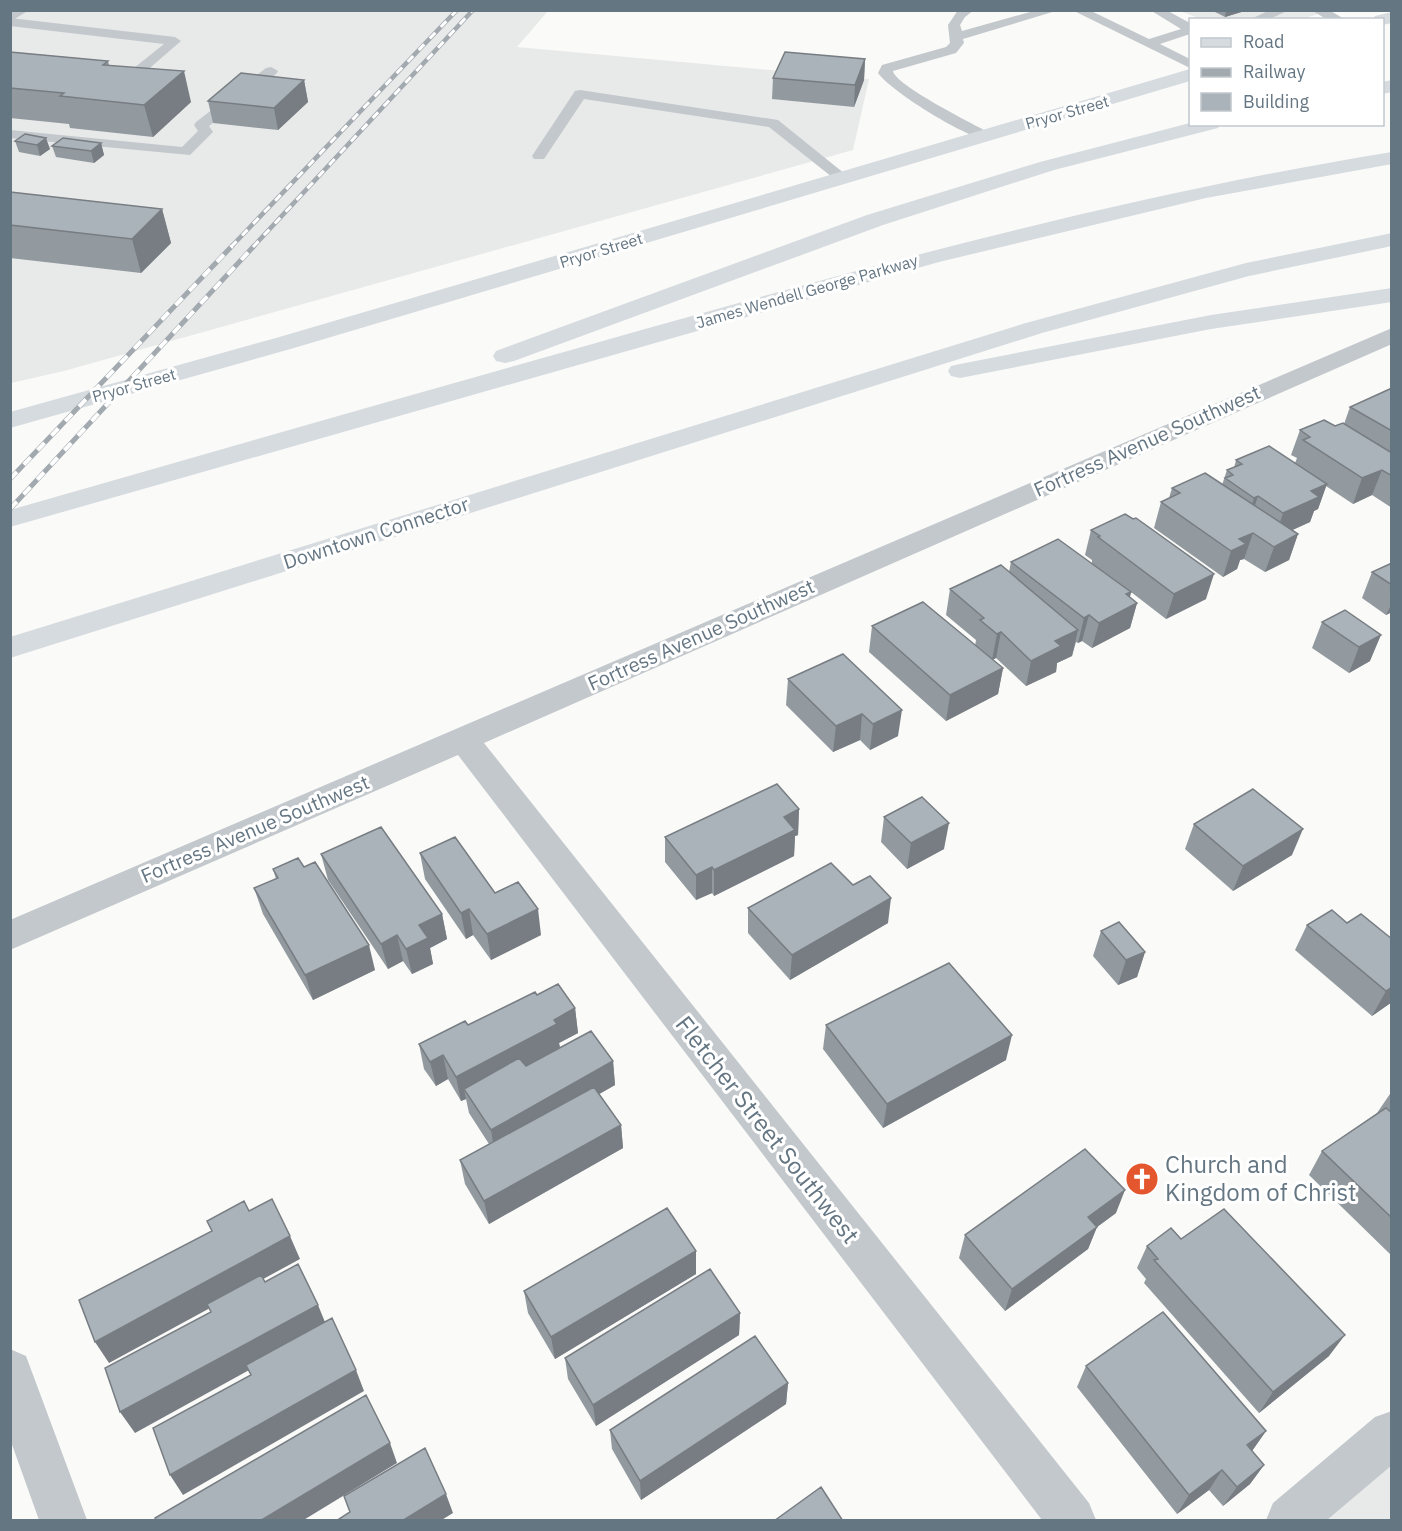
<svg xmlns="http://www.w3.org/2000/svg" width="1402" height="1531" font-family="'IBM Plex Sans',sans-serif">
	<rect width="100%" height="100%" fill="#fafaf8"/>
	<!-- built -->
	<path fill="#e8e9e9" d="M19 11H548L517 47 869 79 853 150 64 371 11 383 10 16Z
		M1180 11H1328L1299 20 1201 19Z
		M1391 1435V1520H1287Z"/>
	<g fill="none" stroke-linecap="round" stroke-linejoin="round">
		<!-- service -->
		<path fill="#c3c8cc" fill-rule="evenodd" d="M958 10H974L965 17 960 25 962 31 1037 10H1059L963 39 964 43 956 53 893 71C895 85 973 124 990 133L992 136 990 139 985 140C961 134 893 93 878 73L882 65 946 47 950 43 948 25Z
			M1072 10H1089L1149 39 1181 29 1150 10H1166L1190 23V34L1160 44 1190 59V68Z
			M1270 10H1289L1268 20H1249Z
			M1311 10H1329L1346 20H1328Z
			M10 18 175 37 181 41 129 86 124 87 117 83 119 80 164 44 10 26Z
			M271 67 278 71 276 74 209 126 213 132 190 155 10 138V130L182 147 198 131 194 125 196 122 266 68Z
			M580 90 778 120 850 178 842 183 837 181 769 127 584 99 544 159H534L532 156 575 91Z"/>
		<!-- minor -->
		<path fill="#c3c8cc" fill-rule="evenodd" d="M1392 328V344L484 743 1089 1503 1096 1520H1042L458 755 10 950V920Z
			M10 1349 26 1356 87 1520H39L10 1439Z
			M1392 1411V1465L1327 1520H1266L1273 1503 1375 1417Z"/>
		<!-- tertiary -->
		<path fill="#c3c8cc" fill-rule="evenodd" d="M10 10H29L10 22Z"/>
		<!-- secondary -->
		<path fill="#d6dbdf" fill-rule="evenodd" d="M1392 12V23L1382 25V20H1373L1375 16Z
			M1190 69V81L294 348 10 428V412L276 338Z"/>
		<!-- motorway -->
		<path fill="#d6dbdf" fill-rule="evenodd" d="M1392 80V92L1382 94V82Z
			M1190 123 1220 124 1218 128 1054 170 883 225 514 361 505 363 496 361 493 356 496 351 867 215 1040 162Z
			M1392 152V164L1206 198 939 262 10 527V510C222 449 433 389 645 329 892 260 1138 193 1392 152Z
			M1392 233V246L1249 276 1042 333 10 658V637L1026 323 1246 263Z
			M1392 288V302L1211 329 960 378 951 376 948 371 951 366 960 364 1211 315Z"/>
		<defs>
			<path id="rail-far1" d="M231 247 457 10
				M253 247 473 10"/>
			<path id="rail" d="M10 479 232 246
				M10 509 254 246"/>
		</defs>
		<!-- rail-far1 casing -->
		<use href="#rail-far1" stroke="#a2aab0" stroke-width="4.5"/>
		<!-- rail casing -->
		<use href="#rail" stroke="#a2aab0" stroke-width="5"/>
		<!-- rail-far1 -->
		<use href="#rail-far1" stroke="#fff" stroke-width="3" stroke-dasharray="8" stroke-linecap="butt"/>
		<!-- rail -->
		<use href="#rail" stroke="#fff" stroke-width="4" stroke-dasharray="10" stroke-linecap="butt"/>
	</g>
	<!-- wall -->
	<path fill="#929a9f" d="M1211 10H1248L1225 17Z
		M10 52 108 61 109 65 191 102 153 137 70 128 69 124 10 118Z
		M865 59 864 80 854 107 772 99 773 78Z
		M304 80 308 102 278 130 213 123 208 101Z
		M25 134 50 149 40 156 19 152 15 141Z
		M101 143 104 155 94 163 56 157 52 146Z
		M10 192 162 209 171 243 141 273 10 258Z
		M1392 388V508L1372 495 1353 504 1326 486 1318 509 1314 511 1310 522 1292 530 1298 534 1289 560 1265 572 1244 559 1240 560 1237 569 1223 577 1154 528 1161 502 1169 498 1172 488 1222 485 1227 470 1234 468 1236 460 1295 463 1297 458 1291 455 1300 430 1335 426 1344 424 1350 407Z
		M1091 530 1206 599 1166 619 1131 592 1130 597 1137 603 1130 628 1092 648 1082 641 1078 643 1076 642 1072 656 1057 663 1056 672 1026 686 996 658 992 660 1003 668 998 694 946 721 869 652 872 626 975 646 976 640 946 615 950 589 1009 572 1011 562 1092 563V560L1085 555Z
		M1392 563V612L1386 615 1362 598 1372 572Z
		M1345 610 1370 661 1349 673 1312 648 1322 622Z
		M843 654 898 736 870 750 860 740 833 752 786 705 788 679Z
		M799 809 798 835 795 836 794 856 714 896 712 893 696 900 665 862V837Z
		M884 817 944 849 907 869 881 842Z
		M1194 824 1292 855 1233 891 1185 849Z
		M420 853 495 893 541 935 491 960 473 935 466 939 425 879Z
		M321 854 442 914 447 939 430 948 433 964 412 974 403 961 388 969 328 880Z
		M273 869 375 970 313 1000 263 914 254 888 276 879Z
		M748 908 888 923 790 980 748 933Z
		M1347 923 1392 939V1002L1372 1016 1295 950 1307 925Z
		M1101 931 1145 952 1137 977 1118 985 1093 956Z
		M537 995 575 1008 578 1033 559 1043 560 1047 613 1061 615 1085 599 1094 621 1125 623 1148 489 1224 465 1184 460 1160 489 1144 469 1113 466 1099 461 1101 448 1079 436 1086 424 1069 419 1044 468 1025Z
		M826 1025 1006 1060 883 1128 823 1049Z
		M1392 1091V1256L1309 1175 1322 1151 1377 1113Z
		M1116 1213 1097 1227 1088 1249 1005 1311 959 1258 965 1235Z
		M1181 1239 1329 1356 1259 1413 1144 1283 1146 1279 1137 1268 1147 1246Z
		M696 1251V1274L555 1359 528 1313 524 1291Z
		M740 1313 739 1335 596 1426 568 1379 565 1358Z
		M1086 1366 1266 1431 1252 1451 1264 1465 1250 1484 1223 1506 1209 1490 1177 1514 1077 1387Z
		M788 1383 786 1404 641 1500 612 1449 610 1430Z"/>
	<!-- shaded-wall -->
	<path fill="#777d82" d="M1226 10H1248L1225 17Z
		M865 59 864 80 854 107 855 85Z
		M184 71 191 102 153 137 144 105Z
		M304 80 308 102 278 130 274 108Z
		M46 138 50 149 40 156 37 145Z
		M101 143 104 155 94 163 91 151Z
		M162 209 171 243 141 273 132 239Z
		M1382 470 1372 495 1353 504 1362 478Z
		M1327 484 1318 509 1314 511 1310 522 1275 538 1283 513 1311 491Z
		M1258 496 1250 521 1246 523 1254 498Z
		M1253 533 1244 559 1240 560 1237 569 1223 577 1231 551 1239 539Z
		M1298 534 1289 560 1265 572 1274 547Z
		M1214 574 1206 599 1166 619 1174 594Z
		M1131 592 1127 608 1137 603 1130 628 1092 648 1099 623 1126 594Z
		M1392 603V612L1386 615Z
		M1089 615 1082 641 1078 643 1084 618Z
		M1078 630 1072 656 1057 663 1056 672 1026 686 1031 661 1055 641Z
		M1001 632 996 658 992 660 997 634Z
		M1381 635 1370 661 1349 673 1359 647Z
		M1003 668 998 694 946 721 950 695Z
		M902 710 898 736 870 750 873 724Z
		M862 714 860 740 833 752 836 726Z
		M799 809 798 835 795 836 794 856 714 896V870L784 817Z
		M949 823 944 849 907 869 911 843Z
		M1303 829 1292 855 1233 891 1243 866Z
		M712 867V893L696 900V875Z
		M891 898 888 923 790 980 792 955Z
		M469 909 473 935 466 939 461 913Z
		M538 909 541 935 491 960 487 934Z
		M442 914 447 939 430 948 433 964 412 974 406 949 419 925Z
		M397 935 403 961 388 969 381 944Z
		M369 945 375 970 313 1000 305 975Z
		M1145 952 1137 977 1118 985 1126 960Z
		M1392 987V1002L1372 1016 1386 991Z
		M575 1008 578 1033 559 1043 560 1049 469 1097 464 1089 466 1099 461 1101 456 1077 554 1020Z
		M1012 1035 1006 1060 883 1128 887 1104Z
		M443 1055 448 1079 436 1086 430 1062Z
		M613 1061 615 1085 495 1154 491 1130Z
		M621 1125 623 1148 489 1224 484 1201Z
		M1125 1190 1116 1213 1097 1227 1088 1249 1005 1311 1012 1289 1088 1217Z
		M290 1236 300 1259 109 1363 95 1342Z
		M696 1251V1274L555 1359 551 1337Z
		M318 1305 327 1327 135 1433 120 1412Z
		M740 1313 739 1335 596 1426 593 1405Z
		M1345 1335 1329 1356 1259 1413 1273 1392Z
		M356 1370 364 1391 183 1495 170 1475Z
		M788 1383 786 1404 641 1500 640 1481Z
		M1266 1431 1252 1451 1247 1445Z
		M390 1443 397 1463 302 1521H260Z
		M1264 1465 1250 1484 1223 1506 1237 1487Z
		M1222 1470 1209 1490 1177 1514 1189 1495Z
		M446 1494 453 1513 440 1521H402Z"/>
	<!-- building -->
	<path fill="#aab3b9" stroke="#777d82" stroke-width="1.5" d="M10 52 108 61 103 65 184 71 144 105 60 96 64 93 10 88Z
		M785 52 865 59 855 85 773 78Z
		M241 73 304 80 274 108 208 101Z
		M25 134 46 138 37 145 15 141Z
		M63 138 101 143 91 151 52 146Z
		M10 192 162 209 132 239 10 225Z
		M1392 388V431L1350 407Z
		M1324 420 1335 426 1343 423 1392 453V476L1382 470 1362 478 1303 440 1310 437 1300 430Z
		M1269 446 1327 484 1311 491 1319 497 1283 513 1258 496 1254 498 1225 478 1233 475 1227 470 1242 464 1236 460Z
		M1205 473 1298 534 1274 547 1253 533 1239 539 1246 544 1231 551 1161 502 1180 493 1172 488Z
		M1125 514 1133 519 1136 518 1214 574 1174 594 1098 537 1100 536 1091 530Z
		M1058 539 1131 592 1126 594 1137 603 1099 623 1089 615 1084 618 1011 562Z
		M1392 563V585L1372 572Z
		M1001 565 1078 630 1055 641 1061 646 1031 661 1001 632 997 634 980 620 984 618 950 589Z
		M923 602 1003 668 950 695 872 626Z
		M1345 610 1381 635 1359 647 1322 622Z
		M843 654 902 710 873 724 862 714 836 726 788 679Z
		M777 784 799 809 784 817 795 830 714 870 712 867 696 875 665 837Z
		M1253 789 1303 829 1243 866 1194 824Z
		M922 797 949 823 911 843 884 817Z
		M381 827 442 914 419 925 428 938 406 949 397 935 381 944 321 854Z
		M455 837 495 893 518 882 538 909 487 934 469 909 461 913 420 853Z
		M298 858 304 867 315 862 369 945 305 975 254 888 278 878 273 869Z
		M831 863 853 885 870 876 891 898 792 955 748 908Z
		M1332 910 1347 923 1361 914 1392 939V987L1386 991 1307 925Z
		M1119 922 1145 952 1126 960 1101 931Z
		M949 963 1012 1035 887 1104 826 1025Z
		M558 984 575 1008 554 1020 557 1024 456 1077 443 1055 430 1062 419 1044 465 1021 468 1025 535 992 537 995Z
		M591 1031 613 1061 491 1130 464 1089 519 1058 526 1066Z
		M594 1087 621 1125 484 1201 460 1160Z
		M1386 1108 1392 1113V1218L1322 1151Z
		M1085 1149 1125 1190 1088 1217 1097 1227 1012 1289 965 1235Z
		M272 1199 290 1236 95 1342 79 1300 212 1231 207 1221 244 1201 249 1211Z
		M667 1208 696 1251 551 1337 524 1291Z
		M1224 1209 1345 1335 1273 1392 1154 1260 1158 1259 1147 1246 1171 1228 1181 1239Z
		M298 1264 318 1305 120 1412 105 1368 211 1312 207 1304 261 1275 265 1282Z
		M710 1269 740 1313 593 1405 565 1358Z
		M1163 1312 1266 1431 1247 1445 1264 1465 1237 1487 1222 1470 1189 1495 1086 1366Z
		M332 1318 356 1370 170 1475 153 1428 251 1375 246 1365Z
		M755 1336 788 1383 640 1481 610 1430Z
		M366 1395 390 1443 260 1521H157L155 1518Z
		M425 1448 446 1494 402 1521H336L350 1512 344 1496Z
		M821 1487 843 1521H774Z"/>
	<!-- icons -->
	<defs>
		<symbol id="church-disc" viewBox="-11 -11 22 22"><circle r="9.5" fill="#e4572e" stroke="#fff"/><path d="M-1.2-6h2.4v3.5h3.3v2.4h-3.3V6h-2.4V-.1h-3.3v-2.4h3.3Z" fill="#fff"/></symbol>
	</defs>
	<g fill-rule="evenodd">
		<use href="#church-disc" x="1123" y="1160" width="38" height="38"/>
	</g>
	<g text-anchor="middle" stroke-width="6" stroke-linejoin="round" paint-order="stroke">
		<!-- far-street labels -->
		<g font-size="16" fill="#657683" stroke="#fff">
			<text transform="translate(1067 112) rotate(-16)" y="6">Pryor Street</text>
			<text transform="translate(601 250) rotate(-17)" y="6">Pryor Street</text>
			<text transform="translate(807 291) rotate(-16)" y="6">James Wendell George Parkway</text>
			<text transform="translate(134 385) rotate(-16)" y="6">Pryor Street</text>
		</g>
		<!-- street labels -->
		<g font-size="20" fill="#657683" stroke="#fff">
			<text transform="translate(1147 441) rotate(-24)" y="7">Fortress Avenue Southwest</text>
			<text transform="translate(376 533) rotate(-18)" y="7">Downtown Connector</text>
			<text transform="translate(701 635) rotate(-24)" y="7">Fortress Avenue Southwest</text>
			<text transform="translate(255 829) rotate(-23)" y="7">Fortress Avenue Southwest</text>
		</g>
		<!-- near-street labels -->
		<g font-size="24" fill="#657683" stroke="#fff">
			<text transform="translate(767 1130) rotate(52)" y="8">Fletcher Street Southwest</text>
		</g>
		<!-- near-poi labels -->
		<g font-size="24" fill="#657683" stroke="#fff" text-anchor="start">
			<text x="1165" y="1173">Church and<tspan x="1165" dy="28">Kingdom of Christ</tspan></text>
		</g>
	</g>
	<!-- border -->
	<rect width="1402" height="1531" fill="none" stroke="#657683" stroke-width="24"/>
	<!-- legend -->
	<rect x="1189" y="18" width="195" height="108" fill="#ffffff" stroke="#c1c8cd" stroke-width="1.5"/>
	<rect x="1201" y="38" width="30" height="9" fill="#d6dbdf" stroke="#c1c8cd" stroke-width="1.5"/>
	<text x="1243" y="48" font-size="18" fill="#657683">Road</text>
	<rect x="1201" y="68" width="30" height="9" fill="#a2aab0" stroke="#c1c8cd" stroke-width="1.5"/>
	<text x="1243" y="78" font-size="18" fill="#657683">Railway</text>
	<rect x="1201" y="93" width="30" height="18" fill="#aab3b9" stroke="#c1c8cd" stroke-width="1.5"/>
	<text x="1243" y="108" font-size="18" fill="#657683">Building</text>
</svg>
